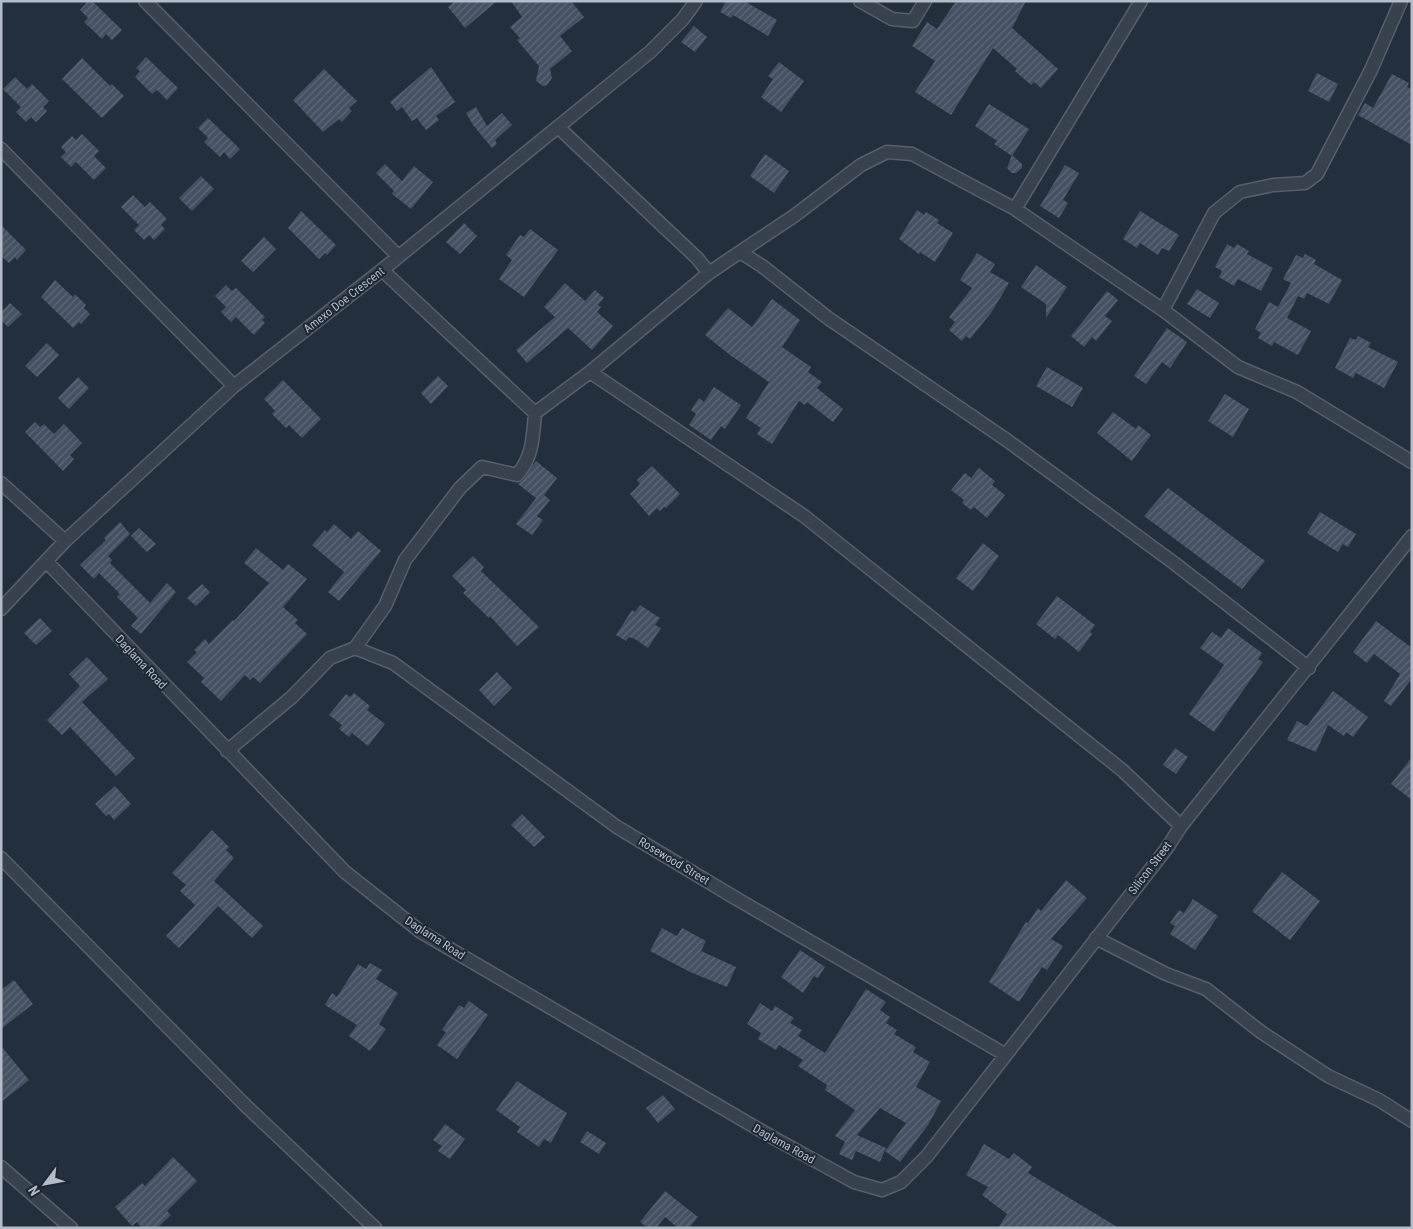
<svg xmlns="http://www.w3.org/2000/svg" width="1413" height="1229" font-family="'Roboto Condensed',sans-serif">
	<defs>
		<pattern id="building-hatch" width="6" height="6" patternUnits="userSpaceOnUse" patternTransform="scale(1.25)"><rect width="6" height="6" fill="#455162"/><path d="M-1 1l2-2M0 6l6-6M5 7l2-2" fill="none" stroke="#5d6877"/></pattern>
	</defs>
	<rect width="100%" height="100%" fill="#242f3e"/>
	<!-- building -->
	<path fill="url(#building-hatch)" d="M88 1H92L122 30 112 40 106 34 102 39 84 22 88 18 80 10Z
		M455 1H497L465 28 448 7Z
		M511 1H571L584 17 560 36 572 51 550 69 552 78 547 85 543 86 536 81 539 66 517 40 520 38 510 27 522 17Z
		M726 1H744L777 20 768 36 733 15 731 18 720 12Z
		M956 1H1026L1012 28 1058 69 1041 88 1034 82 1031 85 1015 71 1017 69 993 48 951 115 915 92 935 61 912 46 927 22 937 29Z
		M694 26 707 37 695 52 681 42Z
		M146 57 178 88 167 100 157 90 152 94 135 77 140 71 136 68Z
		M82 58 110 86 112 84 124 96 102 118 62 79Z
		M779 62 804 81 781 112 761 97 773 79 768 76Z
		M431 67 455 102 436 116 439 120 426 130 417 118 412 121 402 107 397 111 390 102Z
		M324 69 357 101 349 108 352 111 342 122 339 119 323 132 293 100Z
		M1317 73 1338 84 1329 102 1308 91Z
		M1392 74 1409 83 1407 87 1412 89V145L1358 115 1365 103 1373 108Z
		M15 77 27 89 32 84 49 101 43 107 47 111 36 122 31 117 26 122 16 112 21 107 3 89Z
		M989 104 1029 129 1012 156 994 144 997 141 975 126Z
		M476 107 487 126 502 113 512 125 495 140 497 144 492 148 473 125 466 113Z
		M208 118 240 149 230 159 224 152 220 157 204 142 208 138 198 128Z
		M82 134 99 151 94 156 106 168 94 180 76 162 71 167 61 157 66 152 61 147 72 136 76 140Z
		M765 154 789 171 774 193 750 176Z
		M1012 155 1022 164V168L1016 173H1012L1007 168Z
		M385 164 402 181 414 166 433 182 411 209 392 194 394 191 376 173Z
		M1065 165 1079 173 1063 200 1068 203 1059 218 1040 206Z
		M201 176 214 189 192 211 179 198Z
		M133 195 145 207 150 202 167 219 161 225 165 229 154 240 149 235 144 240 134 230 139 225 121 207Z
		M917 210 924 215 926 212 939 220 937 223 953 233 935 262 920 252 919 254 899 239Z
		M301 211 336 245 327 255 325 253 319 259 288 228Z
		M1140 211 1179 235 1169 251 1162 248 1158 255 1140 243 1137 248 1123 239Z
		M464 223 477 236 460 254 446 242Z
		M1 225 26 250 17 260 15 257 9 263 1 256Z
		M530 229 558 250 524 297 499 279 512 260 506 255 520 235 524 237Z
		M264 237 276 249 253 272 241 261Z
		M1227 244 1234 248 1237 244 1249 251 1247 254 1273 268 1261 291 1238 279 1234 286 1219 277 1222 271 1215 267Z
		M977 253 995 264 990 272 1009 283 991 313 970 339 966 336 962 341 949 330 955 322 949 317 972 288 960 280Z
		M1305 254 1316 260 1314 264 1342 280 1329 304 1307 293 1304 299 1298 296 1287 318 1311 331 1298 355 1274 342 1272 346 1258 338 1261 333 1255 329 1269 302 1278 307 1291 283 1283 279 1296 255 1303 258Z
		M1036 265 1067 287 1046 318V304L1021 287Z
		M55 280 73 297 75 294 86 305 84 308 90 314 81 324 79 322 73 328 41 297Z
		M565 283 585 301 595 290 604 298 598 305 601 307 597 312 613 326 592 350 568 328 527 363 516 350 555 317 544 307Z
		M226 285 232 291 236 288 265 317 262 320 265 323 254 335 236 317 231 322 221 312 226 307 215 296Z
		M1197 289 1219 303 1210 318 1187 304Z
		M1107 291 1118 300 1105 316 1112 321 1096 341 1092 337 1084 347 1071 336Z
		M772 299 800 320 782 347 811 367 808 372 822 382 817 388 843 409 833 422 807 402 805 405 799 401 772 444 757 434 761 428 746 418 769 382 730 355 705 335 728 308 752 327Z
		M10 303 22 314 8 327 1 320V312Z
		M1167 328 1187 342 1170 368 1162 362 1146 384 1134 376Z
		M1358 336 1371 343 1368 347 1398 362 1384 388 1356 373 1353 378 1335 368 1350 338 1356 340Z
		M47 343 59 355 37 377 25 366Z
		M1047 367 1083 388 1072 407 1036 386Z
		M438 376 448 386 431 404 421 393Z
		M78 377 89 388 69 409 58 398Z
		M283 380 321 419 302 438 289 425 286 428 272 414 275 411 264 399Z
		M714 387 741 405 725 429 721 426 711 440 689 425 696 414 691 410 699 398 704 402Z
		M1225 394 1249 409 1233 437 1208 421Z
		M1113 412 1136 429 1138 425 1151 435 1132 461 1097 433Z
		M35 422 40 427 44 424 54 434 64 424 82 443 70 455 74 459 63 471 25 432Z
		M536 461 557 478 544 495 550 500 537 516 543 520 532 535 516 524 536 498 518 484 523 480Z
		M652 466 680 494 666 508 664 507 660 511 657 508 649 516 630 494 640 484 637 480Z
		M979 468 995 481 992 485 1005 495 987 518 974 507 971 510 962 503 964 500 951 490 965 473 971 478Z
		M1168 488 1265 561 1242 589 1144 516Z
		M1320 512 1356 534 1348 547 1343 544 1338 552 1307 533Z
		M120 522 130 534 108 556 112 560 110 563 150 603 167 583 176 592 141 634 131 626 138 618 117 597 120 594 99 573 94 579 80 565 106 540 104 538Z
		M334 524 351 539 358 531 381 551 339 601 328 592 344 572 312 545 325 530 327 532Z
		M139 528 156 544 147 552 131 536Z
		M983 543 999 556 973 591 956 578Z
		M256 548 283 570 288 564 307 579 283 607 298 620 295 623 307 634 260 683 253 677 250 680 245 675 221 701 201 682 204 678 187 662 197 652 194 650 205 639 209 644 233 620 234 621 269 583 244 563Z
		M473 556 484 567 481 571 539 627 517 646 490 616 489 618 463 593 466 590 452 576Z
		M202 584 210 592 196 606 187 598Z
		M1057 596 1095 625 1090 632 1092 634 1079 652 1058 635 1055 639 1036 624Z
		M640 605 660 618 655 625 661 628 648 648 635 639 629 637 626 641 616 635 632 610 635 612Z
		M40 618 52 631 36 645 24 633Z
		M1376 621 1412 648V683L1410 681 1391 706 1384 701 1400 674 1374 654 1367 663 1353 652Z
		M1228 628 1262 653 1258 659 1263 662 1214 732 1189 714 1224 665 1200 648 1212 632 1221 638Z
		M87 657 108 679 82 702 135 758 116 776 70 727 62 735 47 720 80 686 69 674Z
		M497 672 512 688 494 706 479 690Z
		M1333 691 1368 717 1353 737 1346 732 1344 736 1328 725 1316 752 1287 740 1297 721 1307 726Z
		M354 693 370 706 367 710 385 724 368 746 352 733 349 737 339 729 342 725 329 715 346 694 350 697Z
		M1175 748 1188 757 1176 774 1163 765Z
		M1412 757V800L1391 784Z
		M115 786 131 804 114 820 109 814 106 816 95 804Z
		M522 814 545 837 534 847 511 825Z
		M212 830 229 847 226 850 234 858 214 881 263 926 252 938 218 906 179 948 166 936 195 905 180 891 186 885 172 873Z
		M1282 872 1320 901 1290 940 1252 911Z
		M1066 880 1087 898 1051 939 1063 946 1047 970 1042 967 1019 1002 989 982 1026 922 1028 923 1038 908 1041 911Z
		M1193 899 1218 916 1195 950 1170 934 1175 926 1170 923 1179 910 1184 913Z
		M662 928 677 936 682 928 706 941 701 951 736 967 727 987 690 972 650 951Z
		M800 950 825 967 818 978 814 976 803 993 781 977Z
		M370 963 382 970 376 979 398 993 379 1024 386 1029 370 1051 349 1036 357 1025 325 1005 332 993 337 997 358 964 366 969Z
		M14 980 33 1004 1 1029V990Z
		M866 989 886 1002 880 1010 890 1017 886 1023 897 1030 894 1034 916 1047 913 1052 930 1062 916 1087 941 1101 928 1125 900 1162 885 1151 906 1123 880 1108 857 1135 886 1148 880 1162 856 1151 852 1160 839 1154 845 1142 835 1136 855 1110 825 1090 827 1085 798 1066 803 1060 779 1045 776 1050 758 1039 761 1033 747 1024 760 1003 772 1011 775 1006 794 1018 790 1023 802 1030 798 1036 825 1053Z
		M469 1001 488 1015 457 1059 437 1045 446 1032 442 1030 459 1005 464 1008Z
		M1 1046 29 1080 1 1102Z
		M517 1081 567 1113 551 1143 544 1139 539 1147 517 1132 520 1127 496 1110Z
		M663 1095 675 1109 658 1123 646 1108Z
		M445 1124 465 1139 450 1159 438 1151 442 1146 433 1140Z
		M587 1131 606 1143 599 1154 580 1142Z
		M984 1144 1009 1159 1014 1153 1032 1167 1028 1173 1119 1228H998L1007 1214 982 1195 988 1187 966 1175Z
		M173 1157 197 1181 167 1211 171 1215 157 1228H142L137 1222 132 1226 115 1207 142 1183 145 1186Z
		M665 1191 698 1217 689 1228H678L665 1217 656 1228H648L640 1222Z"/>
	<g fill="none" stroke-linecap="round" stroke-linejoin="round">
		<defs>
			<path id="street" d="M145 1 398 256
				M860 1 892 19 913 21 925 1
				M1 149 234 386
				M1015 209 1141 1
				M740 252 794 216 861 165 887 152 912 154 1015 209 1163 310 1238 367 1297 392 1412 462
				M382 270 535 413
				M709 273 740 252 762 266 828 318 1008 441 1174 563 1309 668
				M1163 310 1214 213 1240 192 1273 185 1305 183 1317 174 1371 70 1401 1
				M590 372 804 516 1122 770 1181 826
				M1 483 65 541
				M46 561 345 872 421 932 772 1137 854 1182 882 1190 901 1182 927 1156 1167 848 1181 826 1412 536
				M1 609 65 541 234 386 382 270 650 52 683 19 696 1
				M355 648 393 663 617 827 737 899 1006 1055
				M227 751 292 697 330 658 355 648 385 606 405 560 460 488 482 467 517 475C533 457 533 436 535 413L590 372 709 273 697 258 558 127
				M1 858 244 1104 375 1228
				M1096 938 1166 974 1206 989 1261 1032 1328 1076 1379 1100 1412 1121
				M1 1167 71 1228"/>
		</defs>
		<!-- street casing -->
		<use href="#street" stroke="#565f6c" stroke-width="15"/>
		<!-- street -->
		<use href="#street" stroke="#38414e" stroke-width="12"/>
	</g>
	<g text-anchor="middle" stroke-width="4" stroke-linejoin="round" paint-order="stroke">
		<!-- street labels -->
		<g font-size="12" fill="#b4bcc9" stroke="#1d2633">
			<text transform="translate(344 300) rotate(-38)" y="4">Amexo Doe Crescent</text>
			<text transform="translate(141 662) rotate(47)" y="4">Daglama Road</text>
			<text transform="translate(674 861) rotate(31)" y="4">Rosewood Street</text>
			<text transform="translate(1150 868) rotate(-53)" y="4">Silicon Street</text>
			<text transform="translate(435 938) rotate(33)" y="4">Daglama Road</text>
			<text transform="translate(784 1144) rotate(29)" y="4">Daglama Road</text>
		</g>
	</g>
	<!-- border -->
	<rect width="1413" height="1229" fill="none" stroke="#b4bcc9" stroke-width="5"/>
	<!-- north arrow -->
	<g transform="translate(45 1184) rotate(238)" stroke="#1d2633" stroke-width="4" paint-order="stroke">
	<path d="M0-4L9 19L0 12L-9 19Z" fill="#b4bcc9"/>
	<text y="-8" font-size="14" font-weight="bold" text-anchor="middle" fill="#b4bcc9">N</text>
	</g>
</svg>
